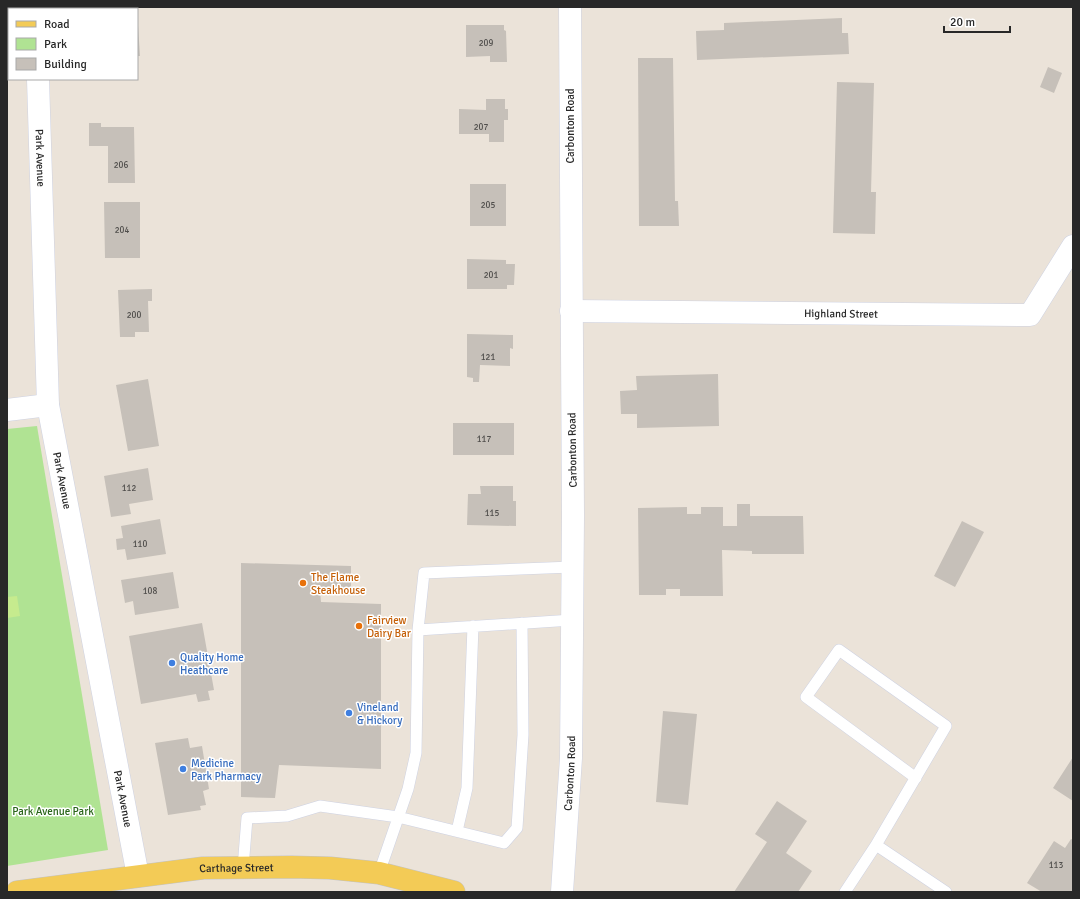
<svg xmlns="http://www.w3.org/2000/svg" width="1080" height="899" font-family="Signika,sans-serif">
	<rect width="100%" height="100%" fill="#ebe3d9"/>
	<!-- green -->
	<path fill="#b0e393" d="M37 426 108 850 7 866V429Z"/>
	<!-- pitch -->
	<path fill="#c6eb8e" d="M17 596 20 616 7 618V597Z"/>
	<!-- building -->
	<path fill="#c6c0b9" d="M102 7H138V9H102Z
		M137 10 140 56H137Z
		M842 18V33H848L849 54 697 60 696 31 724 30V23Z
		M466 25H504V30L506 31 507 62H490V56L466 57Z
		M638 58H673L675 201H678L679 226H639Z
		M1048 67 1062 73 1054 93 1040 87Z
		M837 82 874 83 871 192H876L875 234 833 233Z
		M486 99H505V109H508V120H504V142H489V134H459V109L486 110Z
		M89 123H101V127H134L135 183H108V146H89Z
		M470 184H506V226H470Z
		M104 202H140V258H105Z
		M467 259 506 260V264H515L514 285H507V289H467Z
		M152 289V301H148L149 332H135V337H120L118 290Z
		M467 334 513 335V349L510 348V366L480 365 479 382H473V378L467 377Z
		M718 374 719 426 637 428V414H621L620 391 637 390 636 376Z
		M148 379 159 446 128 451 116 385Z
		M453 423H514V455H453Z
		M148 468 153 500 129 504 131 514 111 517 104 476Z
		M480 486H513V501H516V526L467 525 468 494H481Z
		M737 504H750V516H803L804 554H752V551L722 550 723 596H680V589H666V595H639L638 508 687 507V514H701V507H723V526H737Z
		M160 519 166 554 127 560 125 549 117 550 116 539 123 538 121 526Z
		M962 521 984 532 955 587 934 576Z
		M241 563 351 566V591L320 590 321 602 381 604V769L279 765 275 798 241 797Z
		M173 572 179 608 135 615 133 601 125 603 121 580Z
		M202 623 214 690 208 691 210 700 198 702 196 694 141 704 129 636Z
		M663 711 697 714 688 805 656 802Z
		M188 738 190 748 202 746 209 789 203 791 206 805 200 806 201 810 168 815 155 743Z
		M1073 757V801L1053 788Z
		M777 801 807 821 786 853 812 871 798 892H734L767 842 755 834Z
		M1071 839 1073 840V892H1042L1027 883 1054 841 1065 848Z"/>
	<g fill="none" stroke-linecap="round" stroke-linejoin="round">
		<defs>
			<path id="lane" d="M418 630 572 620
				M457 831 467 788 473 626
				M876 845 946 726 839 650 806 697 916 778
				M243 868 247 818 287 816 320 806 398 817 504 843 517 828 523 735 522 623
				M379 873 408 789 416 753 418 630 424 573 572 567
				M845 892 876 845 946 892"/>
			<g id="street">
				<path d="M37 9V7"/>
				<path id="s1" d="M38 79 48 405 138 876"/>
				<path id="s2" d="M571 311 1030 315 1073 246"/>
				<path d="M7 410 48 405"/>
			</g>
			<g id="secondary">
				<path id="s3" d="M562 892 571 758 573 516 570 7"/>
			</g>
			<g id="primary">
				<path id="s4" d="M17 892 203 868 291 867 330 868 379 873 454 892"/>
			</g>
		</defs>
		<!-- lane casing -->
		<use href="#lane" stroke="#ced2e2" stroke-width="12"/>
		<!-- street casing -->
		<use href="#street" stroke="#ced2e2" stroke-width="23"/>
		<!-- secondary casing -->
		<use href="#secondary" stroke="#ced2e2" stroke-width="23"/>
		<!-- primary casing -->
		<use href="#primary" stroke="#c3c3c3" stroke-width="23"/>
		<!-- lane -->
		<use href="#lane" stroke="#fff" stroke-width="11"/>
		<!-- street -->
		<use href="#street" stroke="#fff" stroke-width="22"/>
		<!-- secondary -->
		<use href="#secondary" stroke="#fff" stroke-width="22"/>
		<!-- primary -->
		<use href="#primary" stroke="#f3cb56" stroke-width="22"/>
	</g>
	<!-- markers -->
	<g fill="#e8710a" stroke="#fff" stroke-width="1.5">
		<circle cx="303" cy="583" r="4"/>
		<circle cx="359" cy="626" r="4"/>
	</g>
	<g fill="#3f7fe0" stroke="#fff" stroke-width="1.5">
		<circle cx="172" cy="663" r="4"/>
		<circle cx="349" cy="713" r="4"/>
		<circle cx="183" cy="769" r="4"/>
	</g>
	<g text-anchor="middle" stroke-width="3" stroke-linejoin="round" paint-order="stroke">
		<!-- number labels -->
		<g font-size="9" fill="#504e4c">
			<text x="486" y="46">209</text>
			<text x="481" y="130">207</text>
			<text x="121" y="168">206</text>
			<text x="488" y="208">205</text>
			<text x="122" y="233">204</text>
			<text x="491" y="278">201</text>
			<text x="134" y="318">200</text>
			<text x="488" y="360">121</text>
			<text x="484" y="442">117</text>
			<text x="129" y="491">112</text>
			<text x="492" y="516">115</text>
			<text x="140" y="547">110</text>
			<text x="150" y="594">108</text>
			<text x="1056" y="868">113</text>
		</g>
		<!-- street labels -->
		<g font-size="11" fill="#282828" stroke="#fff">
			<text transform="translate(570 126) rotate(-90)" y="4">Carbonton Road</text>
			<text dy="4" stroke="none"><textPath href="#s1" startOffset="79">Park Avenue</textPath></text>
			<text dy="4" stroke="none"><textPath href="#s2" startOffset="270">Highland Street</textPath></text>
			<text transform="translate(572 450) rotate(-91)" y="4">Carbonton Road</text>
			<text dy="4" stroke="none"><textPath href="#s1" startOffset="403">Park Avenue</textPath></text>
			<text dy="4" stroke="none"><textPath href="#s3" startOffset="119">Carbonton Road</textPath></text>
			<text dy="4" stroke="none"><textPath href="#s1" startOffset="727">Park Avenue</textPath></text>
			<text dy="4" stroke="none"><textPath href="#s4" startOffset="221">Carthage Street</textPath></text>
		</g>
		<!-- food labels -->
		<g font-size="11" fill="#c56008" stroke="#fff" text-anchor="start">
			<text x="311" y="581">The Flame<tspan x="311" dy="13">Steakhouse</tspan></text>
			<text x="367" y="624">Fairview<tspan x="367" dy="13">Dairy Bar</tspan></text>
		</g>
		<!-- shop labels -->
		<g font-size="11" fill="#366cbe" stroke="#fff" text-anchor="start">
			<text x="180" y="661">Quality Home<tspan x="180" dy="13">Heathcare</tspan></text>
			<text x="357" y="711">Vineland<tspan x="357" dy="13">&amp; Hickory</tspan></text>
			<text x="191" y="767">Medicine<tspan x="191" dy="13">Park Pharmacy</tspan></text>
		</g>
		<!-- park labels -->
		<g font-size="11" fill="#296518" stroke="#fff">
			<text x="53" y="815">Park Avenue Park</text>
		</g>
	</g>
	<!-- border -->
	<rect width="1080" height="899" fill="none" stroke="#282828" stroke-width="16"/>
	<!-- legend -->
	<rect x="8" y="8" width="130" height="72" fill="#ffffff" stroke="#a9a9a9"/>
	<rect x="16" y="21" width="20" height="6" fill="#f3cb56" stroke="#a9a9a9"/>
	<text x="44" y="28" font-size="12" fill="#282828">Road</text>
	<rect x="16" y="38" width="20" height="12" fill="#b0e393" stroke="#a9a9a9"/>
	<text x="44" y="48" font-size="12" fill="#282828">Park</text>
	<rect x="16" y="58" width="20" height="12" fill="#c6c0b9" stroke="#a9a9a9"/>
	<text x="44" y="68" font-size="12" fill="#282828">Building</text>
	<!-- scale -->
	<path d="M944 26v6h66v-6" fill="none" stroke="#282828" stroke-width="2"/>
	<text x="950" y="26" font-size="12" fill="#282828" stroke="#ffffff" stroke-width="3" paint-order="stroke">20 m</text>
</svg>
